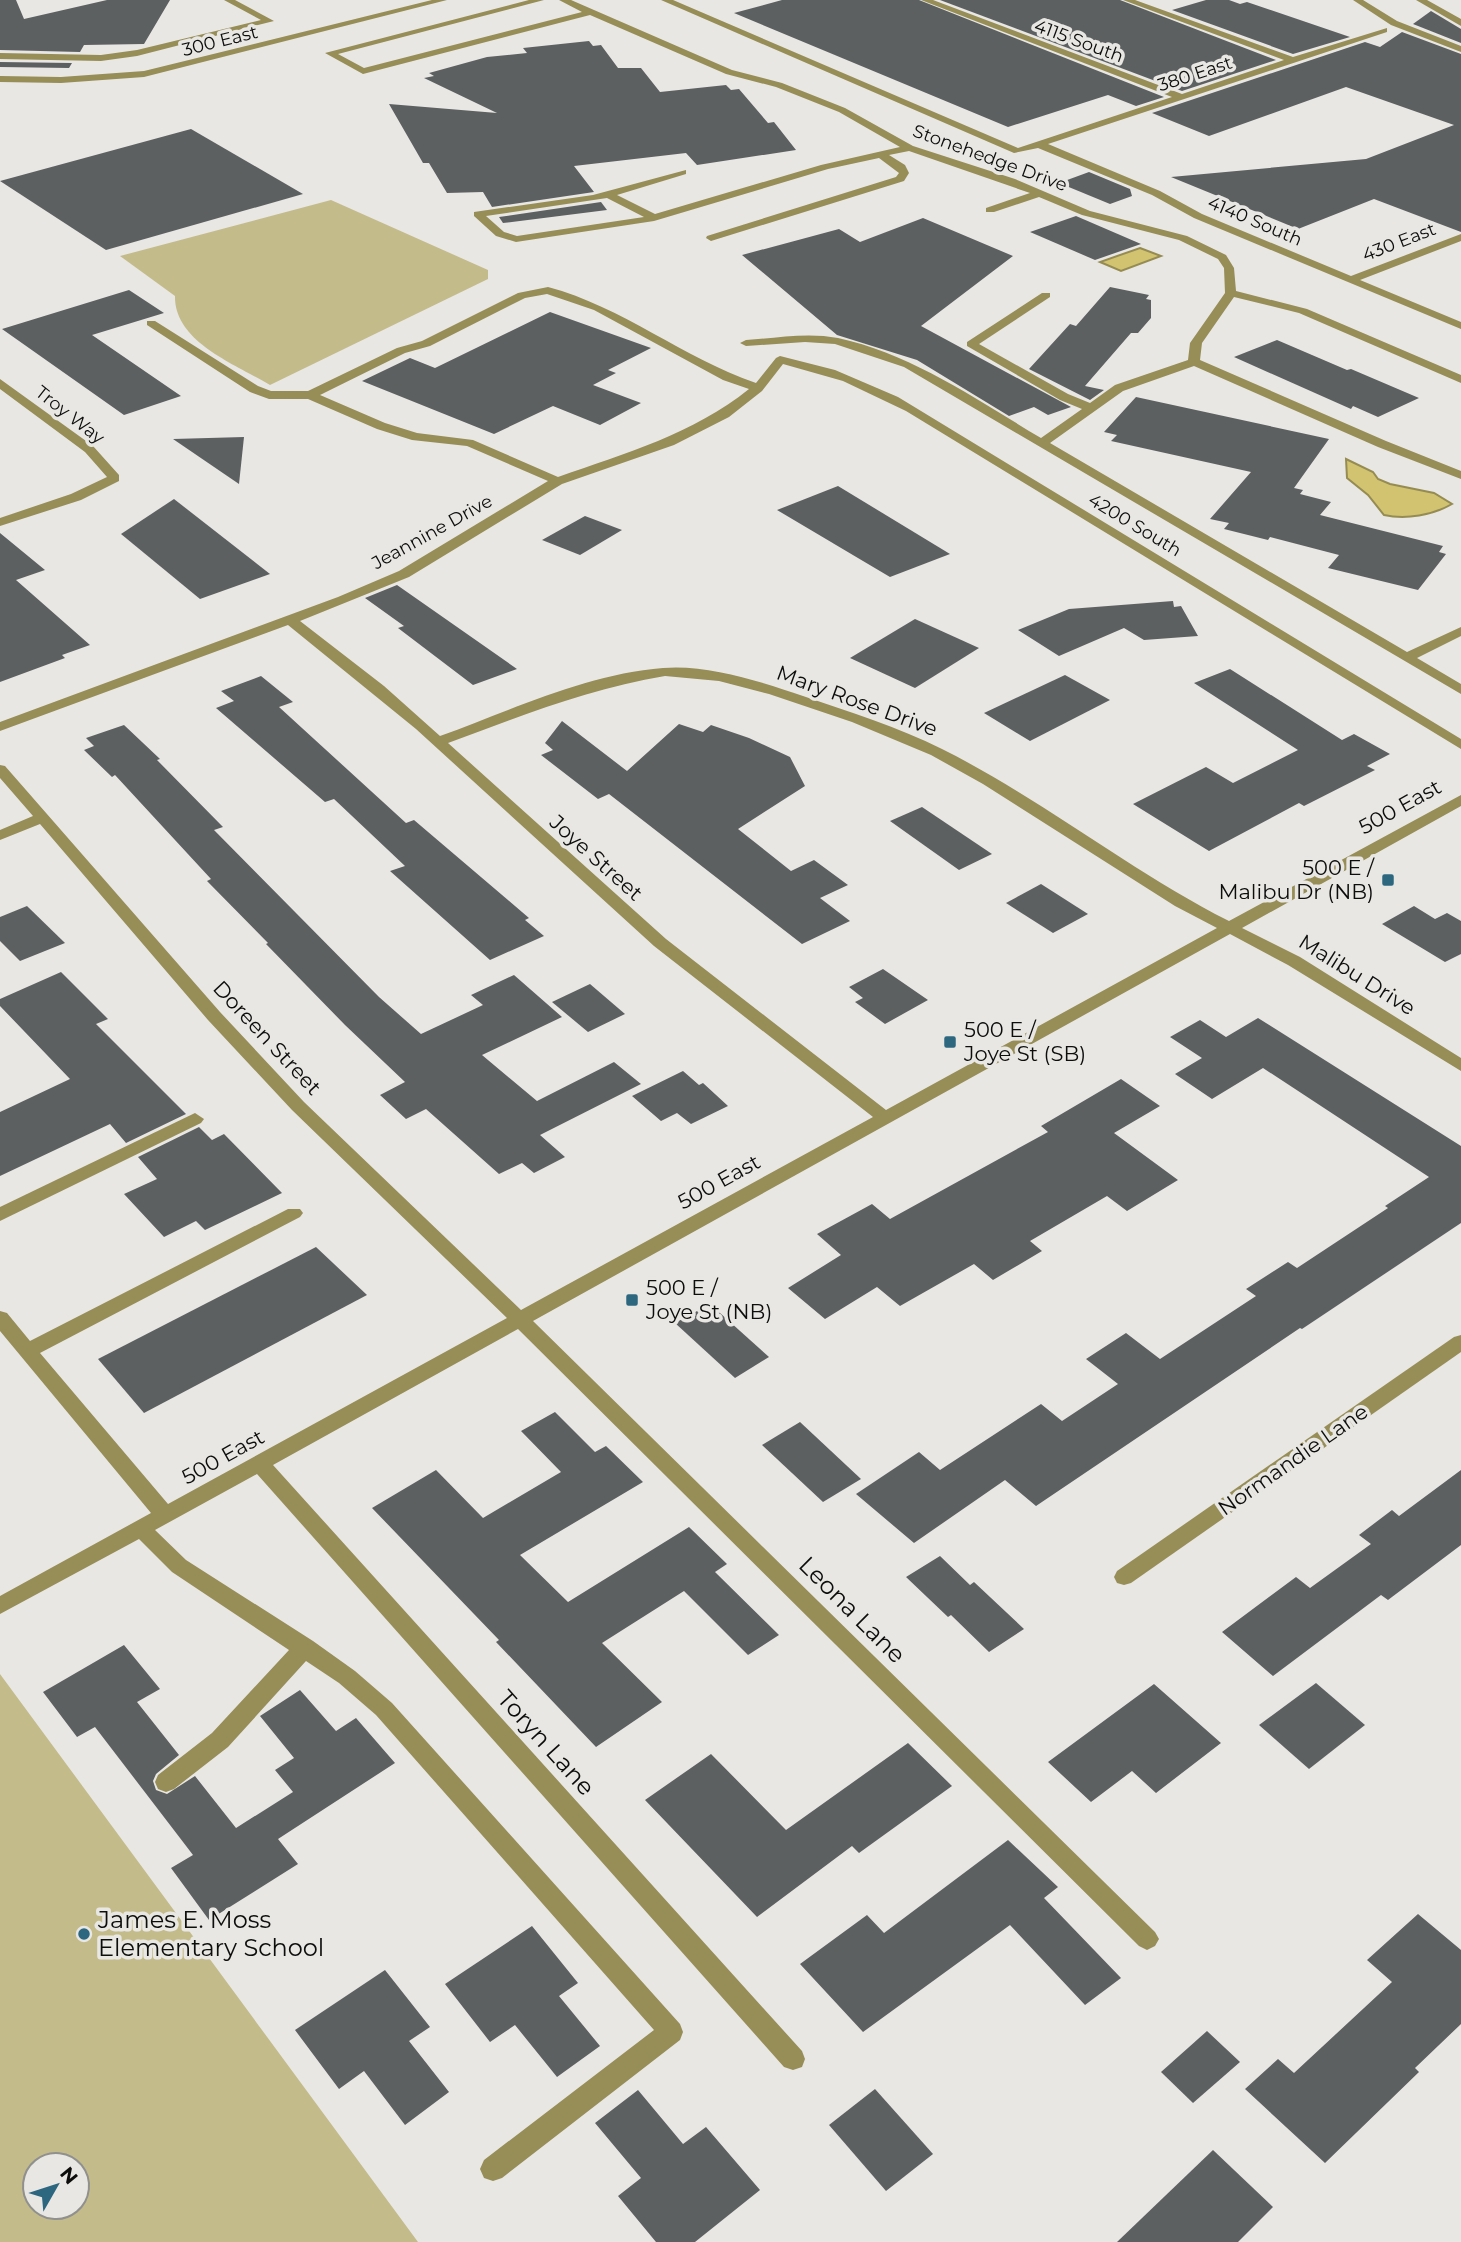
<svg xmlns="http://www.w3.org/2000/svg" width="1461" height="2242" font-family="Montserrat,sans-serif">
<style>
.green{fill:#c4bb8b;fill-rule:evenodd}
.water{fill:#d1c370;stroke:#968c52;stroke-width:2}
.building{fill:#5d6061}
.lines{fill:none;stroke-linecap:round;stroke-linejoin:round}
.minor{fill:#978d57;fill-rule:evenodd}
.poi-dot{fill:#2c677f;stroke:#e8e7e4;stroke-width:2.5}
.labels{text-anchor:middle;stroke-width:7;stroke-linejoin:round;paint-order:stroke}
.far-street-label{font-size:18px;fill:#0d0d0c;stroke:#e8e7e4}
.street-label{font-size:21px;fill:#0d0d0c;stroke:#e8e7e4}
.poi-label{font-size:21px;fill:#0d0d0c;stroke:#e8e7e4;text-anchor:start}
.near-street-label{font-size:24px;fill:#0d0d0c;stroke:#e8e7e4}
.near-poi-label{font-size:24px;fill:#0d0d0c;stroke:#e8e7e4;text-anchor:start}
</style>
<rect width="100%" height="100%" fill="#e8e7e4"/>
<g class="green">
<path d="M331 200 488 270V279L270 385C235 364 174 342 175 296L120 256Z"/>
<path d="M0 1674 418 2242H0ZM35 2165H77V2207H35Z"/>
</g>
<g class="water">
<polygon points="1140,248 1161,256 1121,271 1100,262"/>
<path d="M1346 459 1373 472 1378 479 1390 484 1434 493 1452 504C1433 515 1406 520 1384 515L1368 495 1347 478Z"/>
</g>
<g class="building">
<polygon points="0,0 16,0 24,19 107,0 170,0 144,44 84,45 80,52 0,50"/>
<polygon points="782,0 919,0 1164,97 1136,106 1108,95 1008,127 734,13"/>
<polygon points="940,0 1120,0 1276,60 1182,91"/>
<polygon points="1206,0 1229,0 1240,4 1247,2 1350,37 1293,54 1172,10"/>
<polygon points="1431,11 1461,29 1461,43 1413,24"/>
<polygon points="1402,32 1461,54 1461,232 1374,199 1298,229 1171,177 1366,159 1454,125 1346,87 1209,136 1152,113 1365,42 1380,47"/>
<polygon points="589,41 593,46 601,45 618,68 641,68 660,92 726,85 731,90 739,89 768,123 774,122 796,150 697,165 686,153 574,166 594,192 492,207 483,192 447,193 429,163 423,163 389,104 497,113 424,78 434,76 429,73 487,57 527,53 523,48"/>
<polygon points="0,62 72,63 69,68 0,67"/>
<polygon points="191,129 303,194 106,250 0,181"/>
<polygon points="1089,172 1130,189 1132,196 1110,204 1059,183"/>
<polygon points="601,202 607,210 503,223 499,217"/>
<polygon points="1076,216 1141,244 1095,260 1030,232"/>
<polygon points="923,218 1013,256 921,326 1071,407 1048,415 1034,407 1009,416 917,360 837,335 742,255 839,229 860,242"/>
<polygon points="1110,287 1149,295 1146,299 1151,300 1151,318 1138,333 1131,333 1085,386 1104,390 1090,400 1029,369 1070,324 1076,326"/>
<polygon points="129,290 164,313 92,335 181,396 124,415 2,329"/>
<polygon points="550,312 651,348 608,370 616,373 593,385 641,403 600,425 553,406 494,434 362,381 410,358 435,368"/>
<polygon points="1277,340 1347,370 1351,369 1419,398 1378,417 1353,406 1351,409 1234,357"/>
<polygon points="1136,397 1329,439 1294,488 1303,490 1300,494 1331,502 1320,515 1443,546 1439,552 1446,554 1418,590 1328,568 1339,555 1270,537 1268,540 1224,529 1229,523 1210,519 1251,472 1111,441 1117,435 1104,432"/>
<polygon points="244,437 239,484 173,439"/>
<polygon points="838,486 950,554 890,577 777,510"/>
<polygon points="174,499 270,574 200,599 121,534"/>
<polygon points="585,516 622,530 580,555 542,540"/>
<polygon points="0,533 45,570 16,580 90,645 62,655 65,658 0,682"/>
<polygon points="397,585 517,669 473,685 398,628 404,626 365,598"/>
<polygon points="1173,601 1174,607 1181,606 1198,636 1144,640 1124,628 1059,656 1018,630 1069,609"/>
<polygon points="915,619 979,648 915,688 850,658"/>
<polygon points="1230,669 1342,740 1354,734 1390,754 1367,766 1375,770 1304,806 1299,803 1209,851 1133,804 1206,767 1233,783 1298,750 1194,683"/>
<polygon points="1065,675 1110,700 1030,741 984,713"/>
<polygon points="261,676 293,702 279,707 406,823 414,820 529,918 525,920 544,936 490,960 390,871 405,866 334,799 325,802 216,708 234,701 221,691"/>
<polygon points="562,721 627,771 679,724 703,732 711,725 749,738 790,757 805,786 738,829 791,871 814,860 848,885 820,898 850,921 802,944 609,794 598,799 541,755 553,750 545,743"/>
<polygon points="124,725 160,759 157,760 223,827 214,830 379,997 421,1034 483,1005 471,995 514,975 562,1017 482,1055 537,1101 614,1062 641,1084 540,1135 565,1157 534,1173 522,1163 499,1174 426,1109 406,1119 380,1095 405,1082 345,1025 266,944 268,943 207,881 211,879 115,775 112,777 84,750 94,746 86,738"/>
<polygon points="922,807 992,854 959,870 890,821"/>
<polygon points="1041,884 1088,914 1053,933 1006,903"/>
<polygon points="27,906 65,943 20,961 0,941 0,917"/>
<polygon points="1414,906 1435,919 1447,913 1461,921 1461,954 1445,962 1382,924"/>
<polygon points="883,969 928,1000 885,1024 855,1002 863,998 849,987"/>
<polygon points="61,972 108,1019 96,1024 186,1114 126,1143 110,1124 0,1176 0,1112 70,1079 0,1006 0,999"/>
<polygon points="590,984 625,1014 588,1032 552,1002"/>
<polygon points="1258,1018 1461,1146 1461,1223 1302,1329 1300,1328 1036,1506 1005,1480 914,1543 856,1494 919,1452 940,1470 1041,1404 1062,1421 1118,1384 1086,1359 1126,1333 1160,1359 1256,1296 1246,1289 1288,1262 1297,1268 1388,1208 1385,1206 1429,1177 1263,1068 1212,1099 1175,1074 1202,1058 1170,1037 1200,1020 1226,1037"/>
<polygon points="683,1071 699,1085 703,1083 728,1106 691,1124 677,1113 661,1121 632,1096"/>
<polygon points="1121,1079 1160,1106 1114,1133 1178,1180 1127,1211 1107,1196 1030,1241 1042,1251 993,1280 974,1264 900,1306 877,1287 825,1319 788,1288 841,1255 817,1234 872,1204 890,1219 1048,1132 1041,1126"/>
<polygon points="199,1127 212,1140 224,1134 282,1193 205,1230 196,1221 164,1237 124,1194 157,1179 138,1157"/>
<polygon points="316,1247 367,1295 144,1413 98,1359"/>
<polygon points="710,1304 769,1357 735,1378 675,1323"/>
<polygon points="555,1412 595,1452 606,1446 643,1482 520,1555 568,1602 689,1527 727,1564 715,1572 779,1635 748,1655 684,1591 602,1643 662,1702 596,1747 496,1642 499,1640 372,1508 436,1470 483,1518 561,1472 521,1431"/>
<polygon points="800,1422 861,1479 823,1502 762,1445"/>
<polygon points="1461,1470 1461,1545 1388,1600 1381,1595 1273,1676 1222,1632 1296,1577 1310,1588 1371,1544 1359,1535 1392,1510 1399,1516"/>
<polygon points="940,1556 970,1585 974,1582 1024,1629 989,1652 951,1615 948,1617 906,1577"/>
<polygon points="124,1645 160,1689 137,1702 179,1755 156,1774 153,1781 156,1790 167,1794 195,1776 236,1828 293,1792 275,1770 294,1758 260,1716 300,1690 336,1731 356,1718 395,1763 278,1839 298,1864 209,1920 171,1868 193,1855 95,1727 77,1737 43,1692"/>
<polygon points="1316,1683 1365,1725 1309,1769 1259,1725"/>
<polygon points="1154,1684 1221,1743 1156,1793 1132,1771 1091,1802 1048,1762"/>
<polygon points="908,1743 952,1786 859,1853 852,1846 757,1917 645,1800 711,1754 786,1830"/>
<polygon points="1008,1840 1058,1887 1044,1898 1121,1978 1085,2005 1010,1925 863,2032 800,1964 867,1915 884,1933"/>
<polygon points="1418,1914 1461,1950 1461,2024 1415,2068 1419,2072 1325,2163 1245,2089 1278,2059 1294,2073 1392,1982 1367,1960"/>
<polygon points="532,1926 578,1983 559,1996 600,2046 557,2077 515,2025 490,2042 445,1984"/>
<polygon points="385,1970 430,2027 409,2041 449,2092 405,2125 364,2071 339,2089 295,2030"/>
<polygon points="1207,2031 1240,2062 1193,2103 1161,2072"/>
<polygon points="875,2089 933,2154 886,2191 829,2125"/>
<polygon points="638,2090 683,2144 706,2127 760,2190 695,2242 656,2242 618,2196 641,2178 595,2123"/>
<polygon points="1213,2150 1273,2207 1238,2242 1117,2242"/>
</g>
<g class="lines">
<g class="minor">
<polygon points="224,0 235,0 274,21 137,56 101,61 0,59 0,53 101,55 137,50 261,20"/>
<polygon points="432,0 447,0 144,77 61,83 0,82 0,76 61,77 144,71"/>
<path d="M529 0H544L338 54 364 68 582 12 559 0H571L732 70 782 83 845 108 913 146 1015 179 1090 211 1187 236 1226 255 1234 268 1236 291 1307 309 1461 375V383L1299 313 1234 297 1202 343 1200 360 1386 441 1461 471V479L1378 447 1194 366 1123 391 1050 443 1407 652 1461 627V636L1417 658 1461 684V694L904 367 835 344 805 342 746 346 740 343 746 340C776 338 808 332 838 338 912 354 977 400 1041 438L1082 409 1060 400 967 346V342L1042 293H1050V297L979 344 1068 394 1090 403 1115 385 1188 360 1190 343 1225 293 1224 268 1218 259 1179 240 1082 215 1039 197 994 212H986V208L1030 193 909 151 889 155 905 165 909 173 904 181 711 241 706 238 707 236 896 177 899 173 879 158 828 169 654 221 516 242 496 236 474 216V212L593 195 686 170V174L617 195 655 214 821 165 900 147 839 112 776 87 726 74 590 15 363 74 325 53ZM607 198 644 217 517 236 504 232 486 216Z"/>
<polygon points="661,0 673,0 1018,148 1172,97 921,0 933,0 1182,94 1284,60 1123,0 1135,0 1293,57 1387,28 1387,32 1048,144 1160,191 1202,214 1351,276 1461,234 1461,241 1360,280 1461,322 1461,329 1194,218 1152,195 1038,148 1014,153"/>
<polygon points="1353,0 1363,0 1397,21 1461,46 1461,52 1391,25"/>
<polygon points="1416,0 1427,0 1461,19 1461,26"/>
<path d="M548 287C623 307 683 358 756 383L776 358 780 356 835 370 898 397 1461 739V749L906 411 843 381 783 364 762 391 729 417 674 445 562 484 409 577 300 621 384 686 440 736C512 710 586 674 663 668 707 664 762 682 803 696 850 712 898 727 942 749 1042 799 1130 871 1229 921L1461 795V806L1242 928 1300 957 1461 1058V1071L1288 965 1230 934 533 1321 1155 1932 1159 1939 1155 1946 1147 1950 1139 1946 518 1329 273 1465 802 2051 805 2059 802 2067 793 2070 784 2067 257 1474 155 1530 186 1560 313 1641 355 1671 392 1703 680 2024 683 2032 680 2040 502 2178 493 2181 484 2178 480 2169 484 2160 654 2030 376 1715 339 1683 306 1661 228 1747 174 1789 166 1792 158 1789 155 1782 158 1775 212 1733 289 1650 172 1572 139 1539 0 1614V1596L151 1513 0 1331V1311L7 1313 30 1341 288 1209H300L303 1213 300 1217 40 1353 168 1504 507 1318 292 1110 208 1020 40 824 0 840V830L33 816 0 778V765L5 766 220 1012 304 1102 521 1310 873 1117 654 946 416 729 288 625 0 731V722L338 597 399 571 548 481 467 446 412 440 377 429 308 399H269L250 392 147 325V321H155L258 386 271 391H308L397 348 422 341 518 293ZM547 294 594 310 723 380 749 389C693 434 626 453 558 477L473 440 417 433 385 423 320 395 405 353 430 346 525 298ZM665 676 719 681 769 694 852 722 931 755 983 784 1175 906 1217 928 886 1110 666 939 448 743C520 716 589 689 665 676Z"/>
<polygon points="0,379 93,446 119,475 119,481 81,500 0,526 0,518 71,494 107,477 85,452 0,389"/>
<polygon points="195,1113 204,1119 201,1123 0,1221 0,1207"/>
<polygon points="1461,1335 1461,1352 1131,1583 1124,1585 1117,1583 1114,1577 1117,1571 1454,1337"/>
</g>
</g>
<g class="poi-dot">
<rect x="1381" y="873" width="14" height="14" rx="3.5"/>
<rect x="943" y="1035" width="14" height="14" rx="3.5"/>
<rect x="625" y="1293" width="14" height="14" rx="3.5"/>
<circle cx="84" cy="1934" r="7"/>
</g>
<g class="labels">
<g class="far-street-label">
<text transform="translate(220 41) rotate(-14)" y="6">300 East</text>
<text transform="translate(1079 41) rotate(20)" y="6">4115 South</text>
<text transform="translate(1195 74) rotate(-18)" y="6">380 East</text>
<text transform="translate(990 158) rotate(20)" y="6">Stonehedge Drive</text>
<text transform="translate(1255 221) rotate(23)" y="6">4140 South</text>
<text transform="translate(1399 242) rotate(-21)" y="6">430 East</text>
<text transform="translate(70 415) rotate(38)" y="6">Troy Way</text>
<text transform="translate(1135 525) rotate(31)" y="6">4200 South</text>
<text transform="translate(432 532) rotate(-29)" y="6">Jeannine Drive</text>
</g>
<g class="street-label">
<text transform="translate(857 701) rotate(20)" y="7">Mary Rose Drive</text>
<text transform="translate(1400 807) rotate(-29)" y="7">500 East</text>
<text transform="translate(596 858) rotate(42)" y="7">Joye Street</text>
<text transform="translate(1357 975) rotate(32)" y="7">Malibu Drive</text>
<text transform="translate(267 1038) rotate(47)" y="7">Doreen Street</text>
<text transform="translate(719 1182) rotate(-29)" y="7">500 East</text>
<text transform="translate(223 1457) rotate(-29)" y="7">500 East</text>
<text transform="translate(1293 1460) rotate(-35)" y="7">Normandie Lane</text>
</g>
<g class="poi-label">
<text x="1374" y="875" text-anchor="end">500 E /<tspan x="1374" dy="24">Malibu Dr (NB)</tspan></text>
<text x="964" y="1037">500 E /<tspan x="964" dy="24">Joye St (SB)</tspan></text>
<text x="646" y="1295">500 E /<tspan x="646" dy="24">Joye St (NB)</tspan></text>
</g>
<g class="near-street-label">
<text transform="translate(852 1610) rotate(45)" y="8">Leona Lane</text>
<text transform="translate(546 1743) rotate(48)" y="8">Toryn Lane</text>
</g>
<g class="near-poi-label">
<text x="98" y="1928">James E. Moss<tspan x="98" dy="28">Elementary School</tspan></text>
</g>
</g>
<g transform="translate(56 2186) rotate(51)"><circle r="33" fill="#e8e7e4" stroke="#90908e" stroke-width="2"/>
<path d="M0-5L12 26L0 18L-12 26Z" fill="#2c677f"/>
<text y="-10" font-size="19" font-weight="bold" text-anchor="middle" fill="#0d0d0c">N</text>
</g>
</svg>
